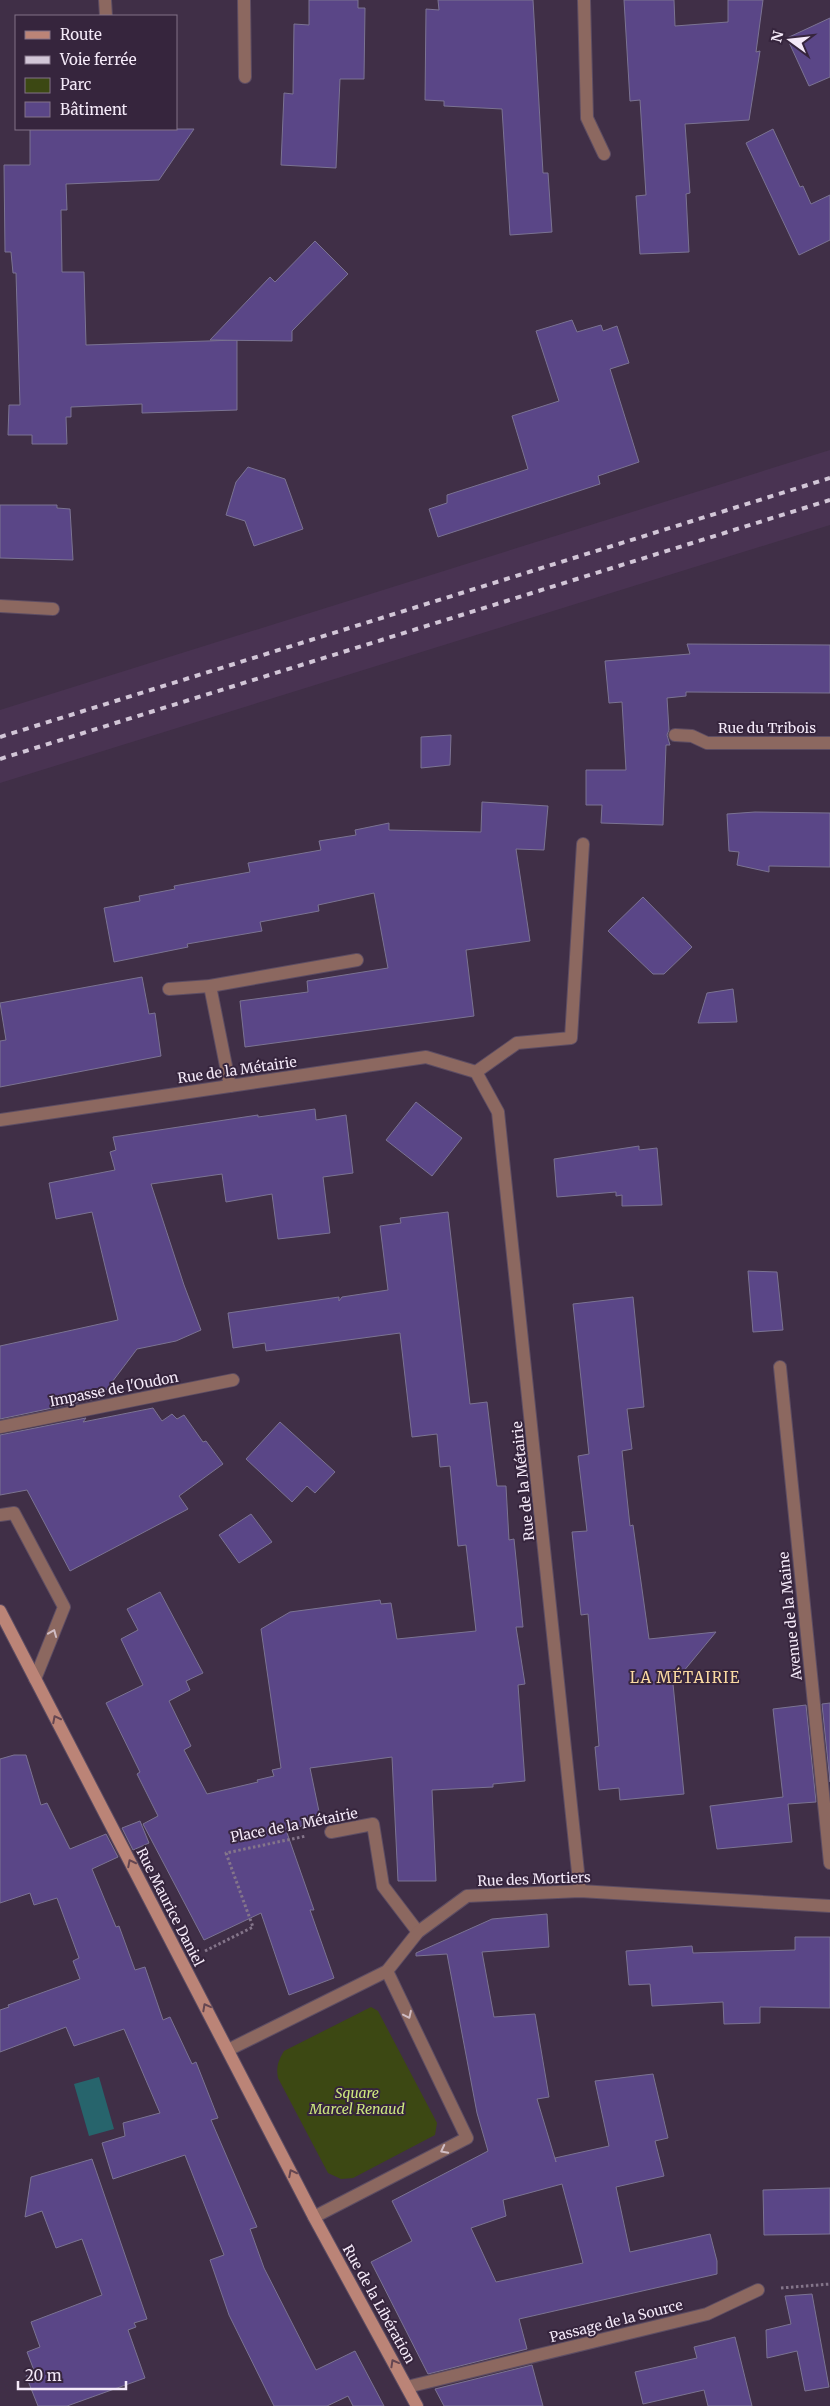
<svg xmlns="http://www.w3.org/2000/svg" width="830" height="2406" font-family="Merriweather,serif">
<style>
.built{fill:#493352}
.green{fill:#3c4813}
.water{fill:#27646c}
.building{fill:#5a4687;stroke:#7b7392;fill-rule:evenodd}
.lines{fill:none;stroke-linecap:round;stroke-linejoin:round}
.lane-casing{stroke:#5d4d63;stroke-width:14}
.street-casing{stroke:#5d4d63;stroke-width:14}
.secondary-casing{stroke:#5d4d63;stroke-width:14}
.path{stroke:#84758a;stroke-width:3;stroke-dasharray:2.5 2.5;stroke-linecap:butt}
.lane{stroke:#8c6860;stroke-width:12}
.street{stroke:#8c6860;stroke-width:12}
.secondary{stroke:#bb8477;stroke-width:12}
.rail{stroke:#d2c6d7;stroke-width:4;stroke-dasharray:6 6;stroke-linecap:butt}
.oneway{stroke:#d0bcc3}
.oneway2{stroke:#654651}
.labels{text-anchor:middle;stroke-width:4;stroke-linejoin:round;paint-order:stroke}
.street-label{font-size:14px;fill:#f4e9f8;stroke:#36253d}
.park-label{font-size:14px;font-style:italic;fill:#cee97f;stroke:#36253d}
.neighbourhood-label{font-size:15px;letter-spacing:1px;fill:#fad9a2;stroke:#36253d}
</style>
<rect width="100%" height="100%" fill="#402f47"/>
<polygon class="built" points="830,450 830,525 0,783 0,710"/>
<path class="green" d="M371 2007 378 2011 437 2123 435 2135 353 2178 341 2179 328 2173 278 2078C276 2067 278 2061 284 2051Z"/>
<polygon class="water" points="99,2077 114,2129 89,2136 74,2084"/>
<g class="building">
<polygon points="309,0 358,0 358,8 365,8 364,79 340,79 336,168 281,165 284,93 293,94 294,24 309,25"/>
<polygon points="438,0 533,0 543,173 548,173 552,232 510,235 502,109 444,106 444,101 425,100 426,9 439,10"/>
<polygon points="624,0 674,0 675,26 728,22 728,0 763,0 756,52 760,51 749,120 685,124 690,193 686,194 689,252 640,254 636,196 646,195 640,100 630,101"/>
<polygon points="830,18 830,77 809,86 787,38"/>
<polygon points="30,129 194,129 159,180 66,184 67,210 61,210 62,272 84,272 86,345 237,340 237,410 142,413 142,404 71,407 71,417 66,417 67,444 32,444 32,435 8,435 9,405 20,405 16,273 13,273 11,252 5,252 4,165 30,165"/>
<polygon points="773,129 800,187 803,186 811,204 830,195 830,240 799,255 746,143"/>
<polygon points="315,241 348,274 292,331 292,341 210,340 270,277 275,282"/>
<polygon points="572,320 577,332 601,325 603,331 617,326 629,363 610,369 639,462 598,476 600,484 438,537 429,509 447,503 447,495 528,469 512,416 559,401 536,331"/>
<polygon points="248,467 285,479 303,529 254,546 245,521 226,515 236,482"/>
<polygon points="0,505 57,505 57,508 70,509 73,560 0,558"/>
<polygon points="687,644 830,645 830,693 686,692 686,696 667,698 669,730 667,735 670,745 666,745 663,825 601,823 602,805 586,805 586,770 626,770 622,702 609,703 605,661 690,654"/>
<polygon points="451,735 450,765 421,768 421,737"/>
<polygon points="482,802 548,806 544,850 516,849 530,941 466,950 474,1016 245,1047 240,1001 308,992 307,981 388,968 374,893 318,905 319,911 260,922 262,931 187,944 188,947 114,962 104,908 140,901 139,896 175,889 174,886 250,872 248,863 321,850 319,841 356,835 355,830 389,823 389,830 481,832"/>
<polygon points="755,812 830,813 830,867 769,866 769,872 737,865 739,852 729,851 727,814"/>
<polygon points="643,897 692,947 664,974 653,974 608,931"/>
<polygon points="142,977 149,1014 155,1013 161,1056 0,1087 0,1041 6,1040 0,1003"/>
<polygon points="733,989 737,1022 698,1023 707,993"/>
<polygon points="416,1102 462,1138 432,1176 386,1140"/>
<polygon points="315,1109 316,1120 346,1115 353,1173 323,1177 330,1233 278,1239 272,1194 226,1202 222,1174 151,1184 184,1285 201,1330 176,1341 137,1349 100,1398 0,1419 0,1346 118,1320 92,1212 56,1219 49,1183 115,1170 110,1152 116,1150 113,1137 258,1115 258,1117"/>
<polygon points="639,1146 639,1150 657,1148 662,1205 622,1206 622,1195 616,1196 616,1192 557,1197 554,1159"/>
<polygon points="448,1212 470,1404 487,1402 497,1486 506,1486 509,1540 514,1539 523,1627 516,1627 525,1684 518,1685 525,1781 493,1784 493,1787 432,1790 436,1881 398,1881 392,1757 310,1768 321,1821 286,1830 314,1910 310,1910 334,1978 289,1995 261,1913 204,1940 143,1824 158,1816 137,1774 140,1772 106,1703 143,1685 121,1639 138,1630 127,1609 160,1592 203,1673 186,1681 190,1690 169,1701 191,1746 184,1750 207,1794 258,1782 257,1780 274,1776 272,1770 281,1768 261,1629 290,1612 380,1600 381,1604 391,1603 397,1639 476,1631 466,1545 458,1546 450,1466 440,1467 437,1434 412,1437 400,1333 266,1351 265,1343 233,1348 228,1313 339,1297 339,1301 342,1297 388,1290 380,1226 401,1223 400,1218"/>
<polygon points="748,1271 777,1272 783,1330 753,1332"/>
<polygon points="633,1297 644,1407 627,1409 632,1449 622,1451 630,1526 633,1525 649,1639 716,1632 673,1684 684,1794 620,1800 619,1788 599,1790 595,1747 599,1746 588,1614 581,1615 572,1532 587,1531 578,1456 589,1454 573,1304"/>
<polygon points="153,1408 162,1421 172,1414 177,1419 184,1415 203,1442 206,1441 223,1464 179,1496 188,1509 70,1571 27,1490 0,1495 0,1435 86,1418 83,1422"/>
<polygon points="280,1422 335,1472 315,1493 307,1486 292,1502 246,1459"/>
<polygon points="251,1514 272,1542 239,1563 219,1535"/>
<polygon points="830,1703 830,1782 822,1704"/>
<polygon points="806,1705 816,1802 788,1804 792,1842 717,1849 710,1806 783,1797 773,1709"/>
<polygon points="14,1755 26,1755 41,1805 47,1803 70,1849 106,1834 118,1857 92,1869 116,1927 119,1926 135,1970 145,1967 163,2020 170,2017 192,2064 196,2062 218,2118 211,2120 257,2227 250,2229 264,2268 316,2370 355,2351 384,2406 353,2406 348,2396 327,2406 274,2406 229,2315 210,2260 224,2255 185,2155 113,2179 102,2143 125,2136 123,2123 160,2113 124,2029 74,2046 66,2027 0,2052 0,2010 9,2007 8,2005 80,1979 73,1961 79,1958 57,1898 34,1905 30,1893 0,1903 0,1759"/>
<polygon points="140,1821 149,1843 133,1850 122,1828"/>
<path d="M547 1914 549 1947 482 1952 494 2017 535 2014 549 2097 537 2099 556 2162 555 2158 609 2146 595 2081 653 2074 668 2138 655 2141 664 2176 616 2187 630 2252 710 2234 717 2261V2274L519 2319 527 2349 428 2374 371 2262 412 2241 392 2201 488 2151 477 2113 447 1954 416 1956V1953L492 1919ZM562 2184 583 2263 496 2282 471 2228 506 2216 503 2200Z"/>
<polygon points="795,1937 830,1937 830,2008 760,2007 760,2023 724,2024 723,2002 652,2006 650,1984 629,1985 626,1951 692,1946 693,1953 795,1950"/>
<polygon points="92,2159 147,2319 134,2323 136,2327 128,2330 145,2378 67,2406 38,2406 26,2376 35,2373 27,2352 40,2347 31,2322 102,2295 82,2239 56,2248 42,2211 25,2217 31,2177"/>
<polygon points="830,2188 830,2234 764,2235 763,2190"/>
<polygon points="812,2294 829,2387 805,2391 797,2351 767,2358 766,2330 791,2324 785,2296"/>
<polygon points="735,2337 752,2406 708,2406 704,2390 643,2404 635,2372 697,2358 694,2347"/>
<polygon points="532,2365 543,2406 444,2406 435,2389"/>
</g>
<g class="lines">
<g class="lane-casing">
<g id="lane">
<polyline points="210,986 230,1086"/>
<polyline points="169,989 210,986 357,960"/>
<polyline points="476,1072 517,1043 571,1038 583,844"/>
<polyline points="0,1427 233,1380"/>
<polyline points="0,1515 14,1513 64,1607 35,1679"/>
<polyline points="331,1832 373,1824 383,1886 418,1932"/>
</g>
</g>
<g class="street-casing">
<g id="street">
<polyline points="105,0 106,16"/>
<polyline points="244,0 245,77"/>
<polyline points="584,0 587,118 604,154"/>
<polyline points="0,606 53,609"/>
<polyline points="675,735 692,736 707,743 830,743"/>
<polyline points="0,1120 426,1057 476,1072 498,1112 580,1891"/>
<polyline points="780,1367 830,1863"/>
<polyline points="228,2050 387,1971 418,1932 467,1896 580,1891 830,1906"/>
<polyline points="314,2217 467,2138 387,1971"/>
<polyline points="407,2387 707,2314 758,2290"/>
</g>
</g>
<g class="secondary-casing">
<polyline id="secondary" points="0,1611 314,2217 417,2406"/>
</g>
<g class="path">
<polyline points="205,1951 253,1927 226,1853 306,1836"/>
<polyline points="781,2288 830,2284"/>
</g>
<use href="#lane" class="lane"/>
<use href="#street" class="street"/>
<use href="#secondary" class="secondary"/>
<g class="rail">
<polyline points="0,737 830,478"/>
<polyline points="0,759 830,500"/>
</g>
</g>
<defs><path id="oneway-chevron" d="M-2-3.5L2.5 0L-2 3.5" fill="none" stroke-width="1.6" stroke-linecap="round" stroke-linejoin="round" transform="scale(1.25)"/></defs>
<g class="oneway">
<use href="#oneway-chevron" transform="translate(53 1633) rotate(-68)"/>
<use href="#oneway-chevron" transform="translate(408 2015) rotate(65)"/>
<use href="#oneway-chevron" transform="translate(444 2150) rotate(153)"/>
</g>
<g class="oneway2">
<use href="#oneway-chevron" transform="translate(56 1719) rotate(-117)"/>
<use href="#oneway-chevron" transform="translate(131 1863) rotate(-117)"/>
<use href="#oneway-chevron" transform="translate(206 2007) rotate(-118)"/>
<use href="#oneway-chevron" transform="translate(292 2173) rotate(-117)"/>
<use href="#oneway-chevron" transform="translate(394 2363) rotate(-119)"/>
</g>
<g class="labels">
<g class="street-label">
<text x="767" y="733">Rue du Tribois</text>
<text transform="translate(237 1070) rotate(-8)" y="5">Rue de la Métairie</text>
<text transform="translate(114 1389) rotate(-11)" y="5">Impasse de l'Oudon</text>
<text transform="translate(523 1481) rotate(-96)" y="5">Rue de la Métairie</text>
<text transform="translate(790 1616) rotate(-96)" y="5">Avenue de la Maine</text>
<text transform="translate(294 1825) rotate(-11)" y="5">Place de la Métairie</text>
<text transform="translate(534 1879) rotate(-2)" y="5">Rue des Mortiers</text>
<text transform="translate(170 1907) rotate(63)" y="5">Rue Maurice Daniel</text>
<text transform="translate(379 2304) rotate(61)" y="5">Rue de la Libération</text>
<text transform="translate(616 2321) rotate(-14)" y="5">Passage de la Source</text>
</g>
<g class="park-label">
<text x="357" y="2098">Square<tspan x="357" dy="16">Marcel Renaud</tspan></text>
</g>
<g class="neighbourhood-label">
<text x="685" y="1683">LA MÉTAIRIE</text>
</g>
</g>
<rect x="15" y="15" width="162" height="115" fill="#36253d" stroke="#827388"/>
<rect x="25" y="31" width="25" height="8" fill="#bb8477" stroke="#827388"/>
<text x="60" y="40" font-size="15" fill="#f4e9f8">Route</text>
<rect x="25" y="56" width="25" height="8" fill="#d2c6d7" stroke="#827388"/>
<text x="60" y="65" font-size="15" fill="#f4e9f8">Voie ferrée</text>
<rect x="25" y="78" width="25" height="15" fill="#3c4813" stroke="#827388"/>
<text x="60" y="90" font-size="15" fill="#f4e9f8">Parc</text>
<rect x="25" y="102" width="25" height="15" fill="#5a4687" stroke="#827388"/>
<text x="60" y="115" font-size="15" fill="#f4e9f8">Bâtiment</text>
<g transform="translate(790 40) rotate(285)" stroke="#36253d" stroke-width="4" paint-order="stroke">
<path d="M0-4L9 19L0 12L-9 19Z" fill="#f4e9f8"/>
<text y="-8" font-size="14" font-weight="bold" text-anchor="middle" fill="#f4e9f8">N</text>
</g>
<path d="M18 2381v8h108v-8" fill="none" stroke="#f4e9f8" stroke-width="2.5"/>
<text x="25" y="2381" font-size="15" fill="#f4e9f8" stroke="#36253d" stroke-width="4" paint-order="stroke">20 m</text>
</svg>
